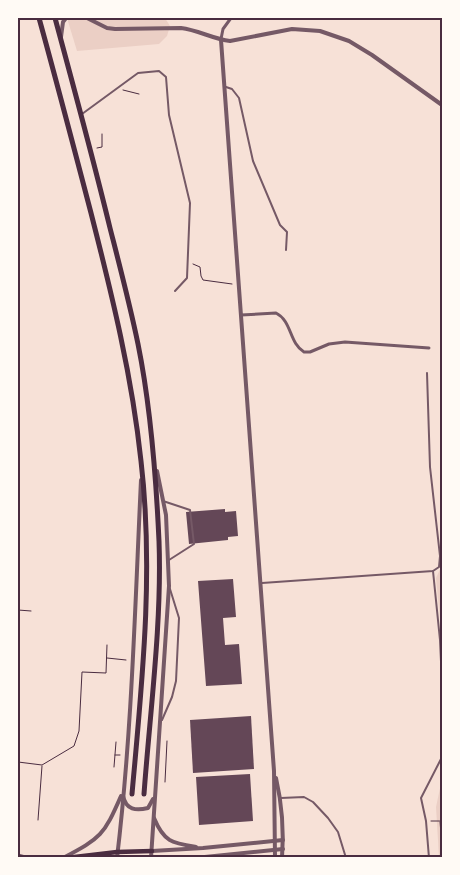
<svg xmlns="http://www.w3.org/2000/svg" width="460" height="875" font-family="Manrope,sans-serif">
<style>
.green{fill:#ebcfc5}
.building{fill:#644757}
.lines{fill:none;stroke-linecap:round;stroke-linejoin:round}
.path{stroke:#4a2c40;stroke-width:1}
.service{stroke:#755966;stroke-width:2}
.minor{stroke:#755966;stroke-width:3}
.tertiary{stroke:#755966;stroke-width:4}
.secondary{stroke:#4a2c40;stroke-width:4.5}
.primary{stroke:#4a2c40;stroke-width:5}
.neatline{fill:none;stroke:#4a2c40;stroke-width:2}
</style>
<rect width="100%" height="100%" fill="#f7e1d7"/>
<g class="green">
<polygon points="67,18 165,18 170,26 167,36 159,44 77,51"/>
<polygon points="442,565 442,638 436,578"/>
<polygon points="442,779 442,857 439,857 436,807"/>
</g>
<g class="building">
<polygon points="225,509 225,512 236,511 238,536 228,537 228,540 189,544 186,512"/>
<polygon points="233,579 236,617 223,618 225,645 239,644 242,684 206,686 198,581"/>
<polygon points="251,716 254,769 193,773 190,720"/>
<polygon points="250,774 253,821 199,825 196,777"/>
</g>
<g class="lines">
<g class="path">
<polyline points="123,90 139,94"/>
<polyline points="97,148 102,147 102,134"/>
<polyline points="193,264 200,267 201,276 203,280 232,284"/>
<polyline points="18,610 31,611"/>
<polyline points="107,658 126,660"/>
<polyline points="115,755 120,755"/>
<polyline points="18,762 42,765 74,746 79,731 82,672 106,673 107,645"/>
<polyline points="114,767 116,742"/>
<polyline points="165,782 167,741"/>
<polyline points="442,816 440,821 442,848"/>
<polyline points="38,820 42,766"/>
<polyline points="431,821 439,821"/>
</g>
<g class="service">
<polyline points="226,87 232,89 239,98 253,161 280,225 287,232 286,250"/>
<polyline points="82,114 138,73 159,71 166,77 169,115 190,203 187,278 175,291"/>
<polyline points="163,501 190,510 194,544 169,560"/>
<polyline points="433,571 440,640 442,683"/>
<polyline points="262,583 433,571 439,567 440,556 430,467 427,373"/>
<polyline points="162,720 172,697 176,681 179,618 170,589"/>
<polyline points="281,798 304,797 313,802 328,818 338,832 346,858"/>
<polyline points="429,858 426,821 421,798 442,757"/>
</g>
<g class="minor">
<polyline points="221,39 223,29 231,18"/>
<path d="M241 315 276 313C292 321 289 343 304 352H310L329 344 345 342 429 348"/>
<polyline points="18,855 29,858"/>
</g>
<g class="tertiary">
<path d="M87 18 107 28 115 29 181 28C198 30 213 39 230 41L292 29 320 31 349 41 372 55 442 105"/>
<polyline points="61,37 63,22 66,18"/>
<polyline points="221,40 274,771 275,858"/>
<path d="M276 778C282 804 284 831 282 858"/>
<path d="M123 796C126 810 136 811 148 808L153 799"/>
<path d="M154 818C164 842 172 843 196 847"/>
<polyline points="152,851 203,848 283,840"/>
<path d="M63 858C101 838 104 835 121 796"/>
<path d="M117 858C132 732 135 606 141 480"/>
<polyline points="151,858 169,586 166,515 157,471"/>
<polyline points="195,858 283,849"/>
</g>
<polyline class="secondary" points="66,858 117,852 152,851"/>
<g class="primary">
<path d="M39 18C57 83 74 148 91 213 112 295 132 376 141 461 154 572 142 683 132 794"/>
<path d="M55 18C74 88 93 158 110 228 120 267 130 305 138 344 151 408 156 475 159 541 162 623 150 712 144 794"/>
</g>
</g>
<rect width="460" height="875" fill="none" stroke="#fffaf5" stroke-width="38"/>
<rect x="19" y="19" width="422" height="837" class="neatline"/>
</svg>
